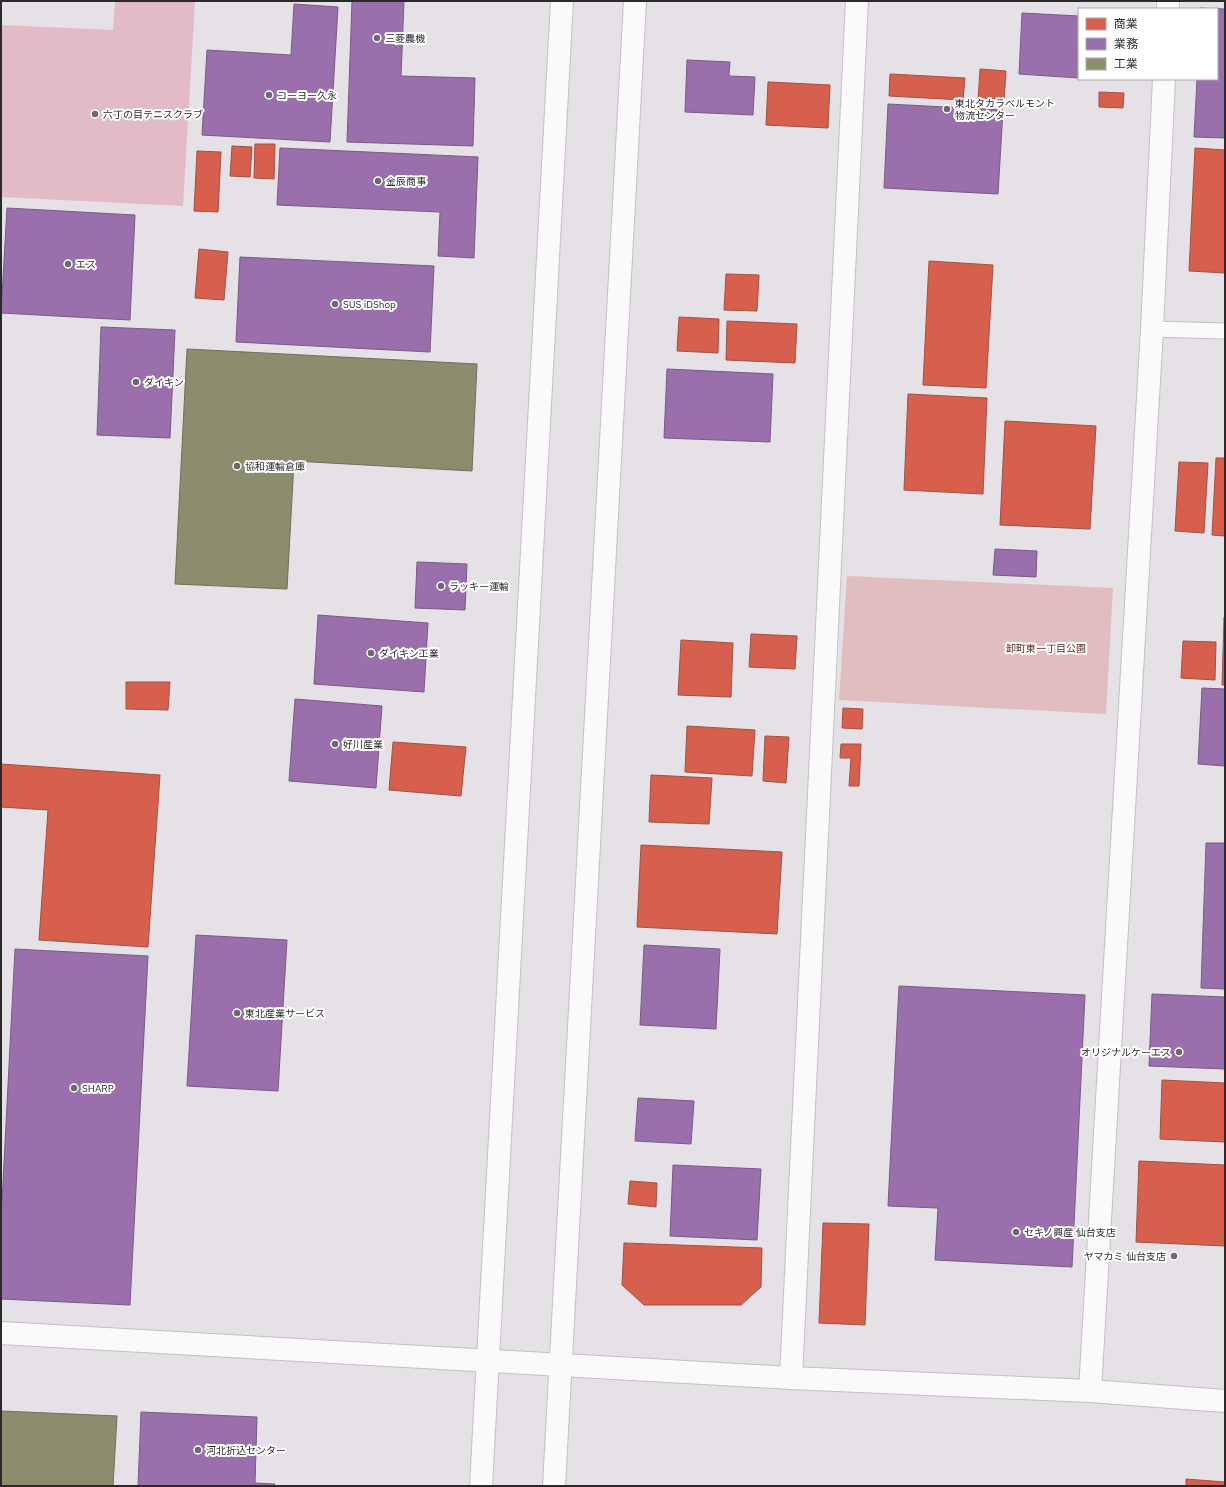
<svg xmlns="http://www.w3.org/2000/svg" width="1226" height="1487" font-family="'IBM Plex Sans','Noto Sans JP',sans-serif">
<style>
.green{fill:#e0bdbf}
.pitch{fill:#e3bbc6}
.shops{fill:#d6604d;stroke:#a25042}
.offices{fill:#9970ab;stroke:#785b84}
.industry{fill:#8c8c6e;stroke:#6f6f5a}
.lines{fill:none;stroke-linecap:round;stroke-linejoin:round}
.lane-casing{stroke:#c1c1c2;stroke-width:17}
.street-casing{stroke:#c1c1c2;stroke-width:24}
.secondary-casing{stroke:#c1c1c2;stroke-width:24}
.lane{stroke:#fbfafb;stroke-width:15}
.street{stroke:#fbfafb;stroke-width:22}
.secondary{stroke:#fbfafb;stroke-width:22}
.poi-dot{fill:#6c6a6c;stroke:#fff;stroke-width:1.5}
.labels{text-anchor:middle;stroke-width:4;stroke-linejoin:round;paint-order:stroke}
.poi-label{font-size:10px;fill:#2a2a2a;stroke:#fff;text-anchor:start}
.park-label{font-size:10px;fill:#5f2a22;stroke:#fff}
</style>
<rect width="100%" height="100%" fill="#e6e0e7"/>
<polygon class="green" points="847,576 1113,588 1106,714 839,700"/>
<polygon class="pitch" points="115,1 195,1 183,206 1,197 1,25 113,30"/>
<g class="shops">
<polygon points="980,69 1006,71 1004,102 978,101"/>
<polygon points="890,74 965,78 963,100 889,96"/>
<polygon points="768,82 830,85 828,128 766,125"/>
<polygon points="1099,92 1124,93 1123,108 1099,107"/>
<polygon points="255,144 275,144 274,179 254,178"/>
<polygon points="232,146 252,147 250,177 230,176"/>
<polygon points="1195,148 1225,150 1225,273 1189,271"/>
<polygon points="197,151 221,152 218,212 194,211"/>
<polygon points="199,249 228,252 224,300 195,298"/>
<polygon points="929,261 993,265 986,388 923,385"/>
<polygon points="726,274 759,275 757,311 724,310"/>
<polygon points="679,317 719,319 718,353 677,351"/>
<polygon points="727,321 797,324 795,363 726,360"/>
<polygon points="908,394 987,398 983,494 904,490"/>
<polygon points="1005,421 1096,426 1090,529 1000,525"/>
<polygon points="1216,458 1225,458 1225,536 1212,535"/>
<polygon points="1179,462 1208,463 1204,533 1175,531"/>
<polygon points="1224,617 1225,617 1225,685 1222,685"/>
<polygon points="751,634 797,636 795,669 749,667"/>
<polygon points="681,640 733,643 731,697 678,695"/>
<polygon points="1183,641 1216,642 1215,680 1181,678"/>
<polygon points="126,682 170,682 168,710 126,709"/>
<polygon points="843,708 863,709 862,729 842,728"/>
<polygon points="687,726 755,730 752,776 685,772"/>
<polygon points="765,736 789,737 786,783 763,781"/>
<polygon points="393,742 466,747 461,796 389,790"/>
<polygon points="841,744 861,744 859,786 849,786 851,758 840,758"/>
<polygon points="1,764 160,775 148,947 39,940 48,810 1,807"/>
<polygon points="651,775 712,778 709,824 649,822"/>
<polygon points="641,845 782,852 777,934 637,927"/>
<polygon points="1162,1080 1225,1083 1225,1142 1160,1139"/>
<polygon points="1139,1161 1225,1165 1225,1246 1136,1242"/>
<polygon points="630,1181 657,1183 656,1207 628,1204"/>
<polygon points="823,1223 869,1224 865,1325 819,1323"/>
<polygon points="624,1243 762,1248 761,1287 741,1305 644,1305 622,1285"/>
<polygon points="1186,1479 1225,1482 1225,1486 1186,1486"/>
</g>
<g class="offices">
<polygon points="352,1 404,1 401,76 475,78 473,146 347,142"/>
<polygon points="294,4 338,7 330,142 202,135 207,50 291,55"/>
<polygon points="1200,8 1225,9 1225,138 1194,137 1197,79 1217,79 1217,9 1200,9"/>
<polygon points="1022,13 1079,16 1079,78 1019,74"/>
<polygon points="687,60 730,62 729,76 755,77 753,115 685,112"/>
<polygon points="888,104 1003,110 998,194 884,188"/>
<polygon points="280,148 478,157 474,258 438,256 440,212 277,205"/>
<polygon points="7,208 135,215 130,320 1,313"/>
<polygon points="240,257 434,266 430,352 236,342"/>
<polygon points="101,327 175,330 170,438 97,435"/>
<polygon points="667,369 773,374 770,442 664,438"/>
<polygon points="995,549 1037,551 1036,577 993,575"/>
<polygon points="417,562 467,564 465,610 415,608"/>
<polygon points="318,615 428,623 424,692 314,684"/>
<polygon points="1202,688 1225,689 1225,766 1198,764"/>
<polygon points="295,699 382,706 376,788 289,781"/>
<polygon points="1206,843 1225,843 1225,989 1201,988"/>
<polygon points="196,935 287,940 278,1091 187,1086"/>
<polygon points="644,945 720,949 716,1029 640,1025"/>
<polygon points="15,949 148,956 130,1305 1,1299 1,1221"/>
<polygon points="899,986 1085,995 1072,1267 935,1260 938,1208 888,1206"/>
<polygon points="1152,994 1225,997 1225,1069 1149,1066"/>
<polygon points="638,1098 694,1101 691,1144 635,1141"/>
<polygon points="673,1165 761,1169 757,1240 670,1236"/>
<polygon points="141,1412 257,1417 255,1483 275,1484 274,1486 138,1486"/>
</g>
<g class="industry">
<polygon points="187,349 477,364 472,471 294,461 287,589 175,584"/>
<polygon points="1,1411 117,1416 113,1486 1,1486"/>
</g>
<g class="lines">
<g class="lane-casing">
<polyline id="lane" points="1152,329 1225,331"/>
</g>
<g class="street-casing">
<g id="street">
<polyline points="1168,9 1168,1"/>
<polyline points="791,1378 857,1"/>
<polyline points="1090,1391 1152,329 1164,79"/>
</g>
</g>
<g class="secondary-casing">
<g id="secondary">
<polyline points="1,1333 791,1378 1090,1391 1225,1401"/>
<polyline points="481,1486 562,1"/>
<polyline points="554,1486 635,1"/>
</g>
</g>
<use href="#lane" class="lane"/>
<use href="#street" class="street"/>
<use href="#secondary" class="secondary"/>
</g>
<g class="poi-dot">
<circle cx="377" cy="38" r="4"/>
<circle cx="269" cy="95" r="4"/>
<circle cx="947" cy="109" r="4"/>
<circle cx="95" cy="114" r="4"/>
<circle cx="378" cy="181" r="4"/>
<circle cx="68" cy="264" r="4"/>
<circle cx="335" cy="304" r="4"/>
<circle cx="136" cy="382" r="4"/>
<circle cx="237" cy="466" r="4"/>
<circle cx="441" cy="586" r="4"/>
<circle cx="371" cy="653" r="4"/>
<circle cx="335" cy="744" r="4"/>
<circle cx="237" cy="1013" r="4"/>
<circle cx="1179" cy="1052" r="4"/>
<circle cx="74" cy="1088" r="4"/>
<circle cx="1016" cy="1232" r="4"/>
<circle cx="1174" cy="1256" r="4"/>
<circle cx="198" cy="1450" r="4"/>
</g>
<g class="labels">
<g class="poi-label">
<text x="385" y="42">三菱農機</text>
<text x="277" y="99">コーヨー久永</text>
<text x="955" y="107">東北タカラベルモント<tspan x="955" dy="12">物流センター</tspan></text>
<text x="103" y="118">六丁の目テニスクラブ</text>
<text x="386" y="185">金辰商事</text>
<text x="76" y="268">エス</text>
<text x="343" y="308">SUS iDShop</text>
<text x="144" y="386">ダイキン</text>
<text x="245" y="470">協和運輸倉庫</text>
<text x="449" y="590">ラッキー運輸</text>
<text x="379" y="657">ダイキン工業</text>
<text x="343" y="748">好川産業</text>
<text x="245" y="1017">東北産業サービス</text>
<text x="1171" y="1056" text-anchor="end">オリジナルケーエス</text>
<text x="82" y="1092">SHARP</text>
<text x="1024" y="1236">セキノ興産 仙台支店</text>
<text x="1166" y="1260" text-anchor="end">ヤマカミ 仙台支店</text>
<text x="206" y="1454">河北折込センター</text>
</g>
<g class="park-label">
<text x="1046" y="652">卸町東一丁目公園</text>
</g>
</g>
<rect width="1226" height="1487" fill="none" stroke="#2a2a2a" stroke-width="4"/>
<rect x="1078" y="8" width="140" height="72" fill="#ffffff" stroke="#aaaaaa"/>
<rect x="1086" y="18" width="20" height="12" fill="#d6604d" stroke="#aaaaaa"/>
<text x="1114" y="28" font-size="12" fill="#2a2a2a">商業</text>
<rect x="1086" y="38" width="20" height="12" fill="#9970ab" stroke="#aaaaaa"/>
<text x="1114" y="48" font-size="12" fill="#2a2a2a">業務</text>
<rect x="1086" y="58" width="20" height="12" fill="#8c8c6e" stroke="#aaaaaa"/>
<text x="1114" y="68" font-size="12" fill="#2a2a2a">工業</text>
</svg>
